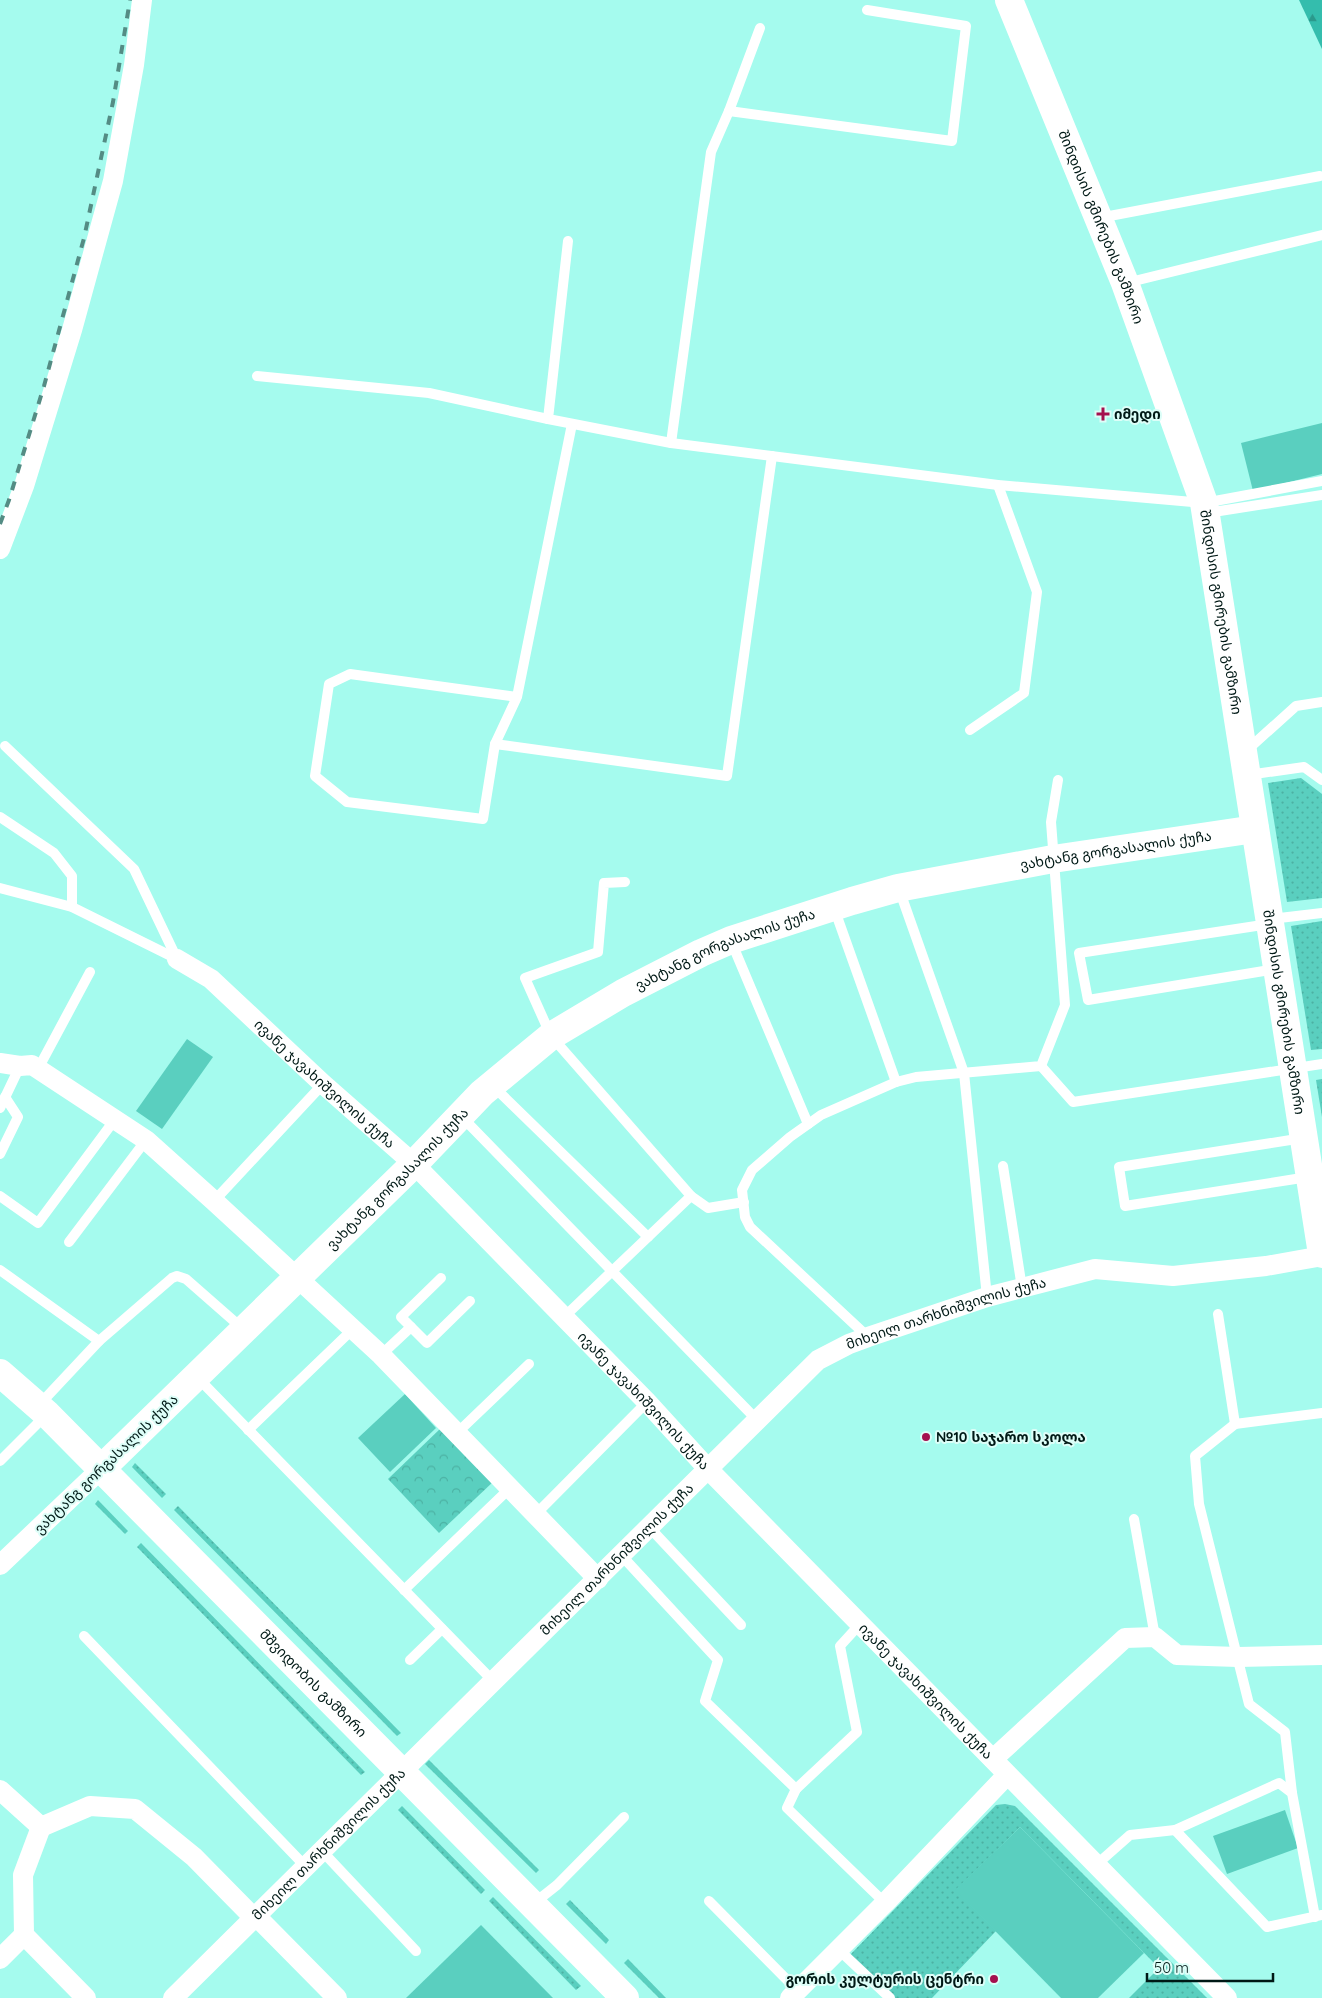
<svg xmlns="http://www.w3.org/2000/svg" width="1322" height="1998" font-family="Quicksand,'Noto Sans Georgian',sans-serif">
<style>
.grass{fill:url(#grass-dots)}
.forest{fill:url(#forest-firs)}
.park{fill:url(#park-crowns)}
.pitch{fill:#5acfbf}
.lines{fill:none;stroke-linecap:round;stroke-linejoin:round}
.lane{stroke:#fff;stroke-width:10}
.street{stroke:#fff;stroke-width:20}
.secondary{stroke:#fff;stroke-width:28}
.rail{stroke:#548c84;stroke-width:4;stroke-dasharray:9 9;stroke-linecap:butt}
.poi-dot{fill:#a4104f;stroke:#ddfef8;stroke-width:2}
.labels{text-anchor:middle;stroke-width:4;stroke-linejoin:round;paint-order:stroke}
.street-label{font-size:14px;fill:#001916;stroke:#ddfef8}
.poi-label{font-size:14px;font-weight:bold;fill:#001916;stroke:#ddfef8;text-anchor:start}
</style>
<defs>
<pattern id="grass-dots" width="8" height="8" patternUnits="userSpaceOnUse" patternTransform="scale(1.25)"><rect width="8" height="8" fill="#5acfbf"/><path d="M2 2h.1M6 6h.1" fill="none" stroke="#4cb1a3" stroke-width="1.8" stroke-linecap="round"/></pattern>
<pattern id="forest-firs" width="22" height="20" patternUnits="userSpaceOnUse" patternTransform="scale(1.25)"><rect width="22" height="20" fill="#34bdad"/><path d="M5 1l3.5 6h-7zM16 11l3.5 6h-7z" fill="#2a998c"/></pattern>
<pattern id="park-crowns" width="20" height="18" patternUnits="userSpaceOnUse" patternTransform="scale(1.25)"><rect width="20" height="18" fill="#5acfbf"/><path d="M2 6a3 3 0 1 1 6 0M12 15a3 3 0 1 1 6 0" fill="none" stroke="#4cb1a3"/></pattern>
</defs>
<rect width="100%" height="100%" fill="#a5fbee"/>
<g class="grass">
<polygon points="1301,778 1322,794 1322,898 1287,902 1268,783"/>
<polygon points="1322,921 1322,1049 1311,1050 1291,926"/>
<polygon points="1322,1079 1322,1117 1316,1080"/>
<polygon points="135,1463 166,1494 162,1498 132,1467"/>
<polygon points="98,1500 128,1531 125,1534 95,1504"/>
<polygon points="178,1506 401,1733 397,1736 174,1510"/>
<polygon points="141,1543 365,1772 361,1775 137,1547"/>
<polygon points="429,1760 539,1870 536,1873 425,1764"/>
<polygon points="1005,1804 1015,1806 1207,1998 1129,1998 1159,1968 1020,1827 956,1890 996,1931 932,1998 890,1998 848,1957 996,1805"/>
<polygon points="402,1806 485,1890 481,1894 398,1810"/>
<polygon points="493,1897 581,1986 576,1990 489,1901"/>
<polygon points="570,1900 609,1940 606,1944 566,1904"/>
<polygon points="628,1959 666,1998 659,1998 624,1963"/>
</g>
<polygon class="forest" points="1299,0 1322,0 1322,49"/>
<polygon class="park" points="442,1427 494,1481 439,1533 388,1479"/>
<g class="pitch">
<polygon points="1322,423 1322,474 1253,491 1241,443"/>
<polygon points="187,1039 213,1057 162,1129 136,1111"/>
<polygon points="405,1394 436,1428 390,1472 358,1438"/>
<polygon points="1285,1810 1298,1848 1227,1874 1213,1836"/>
<polygon points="1020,1827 1144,1953 1098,1998 1061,1998 955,1890"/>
<polygon points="481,1925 553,1998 406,1998"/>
</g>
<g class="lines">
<g class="lane">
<polyline points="729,111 760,28"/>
<polyline points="1099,218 1320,176"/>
<polyline points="568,241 548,419 671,443 998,485 1204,503 1322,481"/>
<polyline points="1126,283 1322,235"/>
<polyline points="257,376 429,393 548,419"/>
<polyline points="671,443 711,152 729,111 952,141 966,26 867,10"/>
<polyline points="1207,513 1322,495"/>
<polyline points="517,697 350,674 329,684 315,776 347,802 483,819 495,744 517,697 572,424"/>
<polyline points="970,730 1024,693 1037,592 998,485"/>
<polyline points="495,744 727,776 772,456"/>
<polyline points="5,746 134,869 177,959"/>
<polyline points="1246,751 1296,706 1322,702"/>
<polyline points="1248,775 1304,767 1322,780"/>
<polyline points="0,817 54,853 72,876 72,907"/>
<polyline points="625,882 604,883 598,952 525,978 551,1036 691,1196 708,1208 744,1202"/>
<polyline points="0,888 72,907 177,959"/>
<polyline points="899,889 964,1073 987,1297"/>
<polyline points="834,908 896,1082"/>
<polyline points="1271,919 1322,913"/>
<polyline points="1269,924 1079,953 1088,1000 1276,969"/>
<polyline points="731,941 808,1124"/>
<polyline points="1041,1066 1073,1102 1322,1064"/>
<polyline points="38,1069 90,972"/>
<polyline points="493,1086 648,1237"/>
<polyline points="0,1108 20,1066"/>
<polyline points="461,1116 757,1420"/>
<polyline points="1303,1138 1119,1167 1125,1206 1308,1177"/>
<polyline points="0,1154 18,1117 5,1097"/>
<polyline points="1003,1166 1022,1288"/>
<polyline points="0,1196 38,1223 116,1118"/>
<polyline points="214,1201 323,1084"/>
<polyline points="69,1242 146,1140"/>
<polyline points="0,1270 99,1341"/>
<polyline points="1218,1314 1235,1424 1322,1413"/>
<polyline points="564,1317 691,1196"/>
<polyline points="411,1327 427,1343 470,1301"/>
<polyline points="868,1337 750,1227 745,1217 742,1190 752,1170 790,1137 821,1115 896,1082 916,1077 1041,1066 1065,1005 1051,822 1058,780"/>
<polyline points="381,1355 411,1327 401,1317 441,1278"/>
<polyline points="197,1377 494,1682"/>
<polyline points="39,1405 99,1341 172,1278 177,1276 186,1279 243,1329"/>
<polyline points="1235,1424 1195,1456 1199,1504 1249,1704 1285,1732 1292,1793"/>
<polyline points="248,1430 353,1329"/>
<polyline points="457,1433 529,1364"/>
<polyline points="0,1461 47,1414"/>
<polyline points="536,1514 647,1402"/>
<polyline points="1134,1519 1155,1637"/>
<polyline points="650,1528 741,1625"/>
<polyline points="622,1556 718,1660 705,1701 796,1789 787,1808 885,1903"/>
<polyline points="404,1590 510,1488"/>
<polyline points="84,1636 306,1867"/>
<polyline points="410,1660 442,1629"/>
<polyline points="796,1789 857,1732 840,1646 861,1623"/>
<polyline points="322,1851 416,1951"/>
<polyline points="1096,1865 1130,1835 1175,1830"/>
<polyline points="709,1901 797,1990"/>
<polyline points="533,1904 557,1885 624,1817"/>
<polyline points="1315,1917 1292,1793 1279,1783 1175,1830 1267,1927 1322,1915"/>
<polyline points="838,1949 890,1998"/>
</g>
<g class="street">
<polyline points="0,549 24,486 72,330 113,181 134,65 142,0"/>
<path id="s1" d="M177 959 211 979 323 1084 414 1164 647 1402 709 1470 1227 1998"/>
<polyline points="0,1063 20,1066 32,1065 146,1140 214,1201 381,1355 598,1579"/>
<polyline points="0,1565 101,1469"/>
<polyline points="993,1759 1125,1638 1155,1637 1177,1655 1238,1657 1322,1655"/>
<polyline points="0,1790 41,1827"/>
<polyline points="41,1827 90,1806 135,1809 194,1857 254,1918 261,1921 337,1998"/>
<polyline points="41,1827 23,1875 24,1935 86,1998"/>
<polyline points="0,1959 24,1935"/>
<path id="s2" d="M173 1998 818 1360 849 1344 868 1337 987 1297 1095 1269 1173 1276 1266 1266 1322 1256"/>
<polyline points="790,1998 885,1903 1007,1775"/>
</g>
<g class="secondary">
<path id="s3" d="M1009 0 1125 283 1204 503 1322 1254"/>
<path id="s4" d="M0 1373 47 1414 625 1998"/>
<path id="s5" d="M101 1469 414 1164 482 1093 551 1036 623 993 701 953 731 940 852 901 898 888 1053 859 1255 829"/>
</g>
<polyline class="rail" points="0,524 9,500 44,386 84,238 113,102 130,0"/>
</g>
<g class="poi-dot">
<path d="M1100.5 406.5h5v5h5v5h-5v5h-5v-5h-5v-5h5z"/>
<circle cx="926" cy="1437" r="5"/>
<circle cx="994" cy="1979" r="5"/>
</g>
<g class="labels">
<g class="street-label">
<text dy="5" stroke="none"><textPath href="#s3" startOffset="245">შინდისის გმირების გამზირი</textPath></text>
<text dy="5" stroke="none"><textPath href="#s3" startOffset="650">შინდისის გმირების გამზირი</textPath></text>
<text dy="5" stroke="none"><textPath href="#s5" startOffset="1225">ვახტანგ გორგასალის ქუჩა</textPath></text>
<text dy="5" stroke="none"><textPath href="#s5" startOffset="820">ვახტანგ გორგასალის ქუჩა</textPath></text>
<text dy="5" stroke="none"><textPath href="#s3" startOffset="1055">შინდისის გმირების გამზირი</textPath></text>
<text dy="5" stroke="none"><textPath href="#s1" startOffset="194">ივანე ჯავახიშვილის ქუჩა</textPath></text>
<text dy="5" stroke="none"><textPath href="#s5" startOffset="415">ვახტანგ გორგასალის ქუჩა</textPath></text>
<text dy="5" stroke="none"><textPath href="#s2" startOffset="1044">მიხეილ თარხნიშვილის ქუჩა</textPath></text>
<text dy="5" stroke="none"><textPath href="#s1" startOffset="644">ივანე ჯავახიშვილის ქუჩა</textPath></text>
<text transform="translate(106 1464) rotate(-44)" y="5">ვახტანგ გორგასალის ქუჩა</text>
<text dy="5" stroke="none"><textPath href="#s2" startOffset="624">მიხეილ თარხნიშვილის ქუჩა</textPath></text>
<text dy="5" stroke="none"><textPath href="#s4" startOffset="441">მშვიდობის გამზირი</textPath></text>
<text dy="5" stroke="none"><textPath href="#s1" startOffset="1049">ივანე ჯავახიშვილის ქუჩა</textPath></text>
<text dy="5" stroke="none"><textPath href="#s2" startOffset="219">მიხეილ თარხნიშვილის ქუჩა</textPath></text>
</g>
<g class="poi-label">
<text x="1114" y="419">იმედი</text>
<text x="936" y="1442">№10 საჯარო სკოლა</text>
<text x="984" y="1984" text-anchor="end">გორის კულტურის ცენტრი</text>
</g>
</g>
<path d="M1147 1973v8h126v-8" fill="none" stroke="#001916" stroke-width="2.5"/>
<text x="1154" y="1973" font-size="15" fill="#001916" stroke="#ddfef8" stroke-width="4" paint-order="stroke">50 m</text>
</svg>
